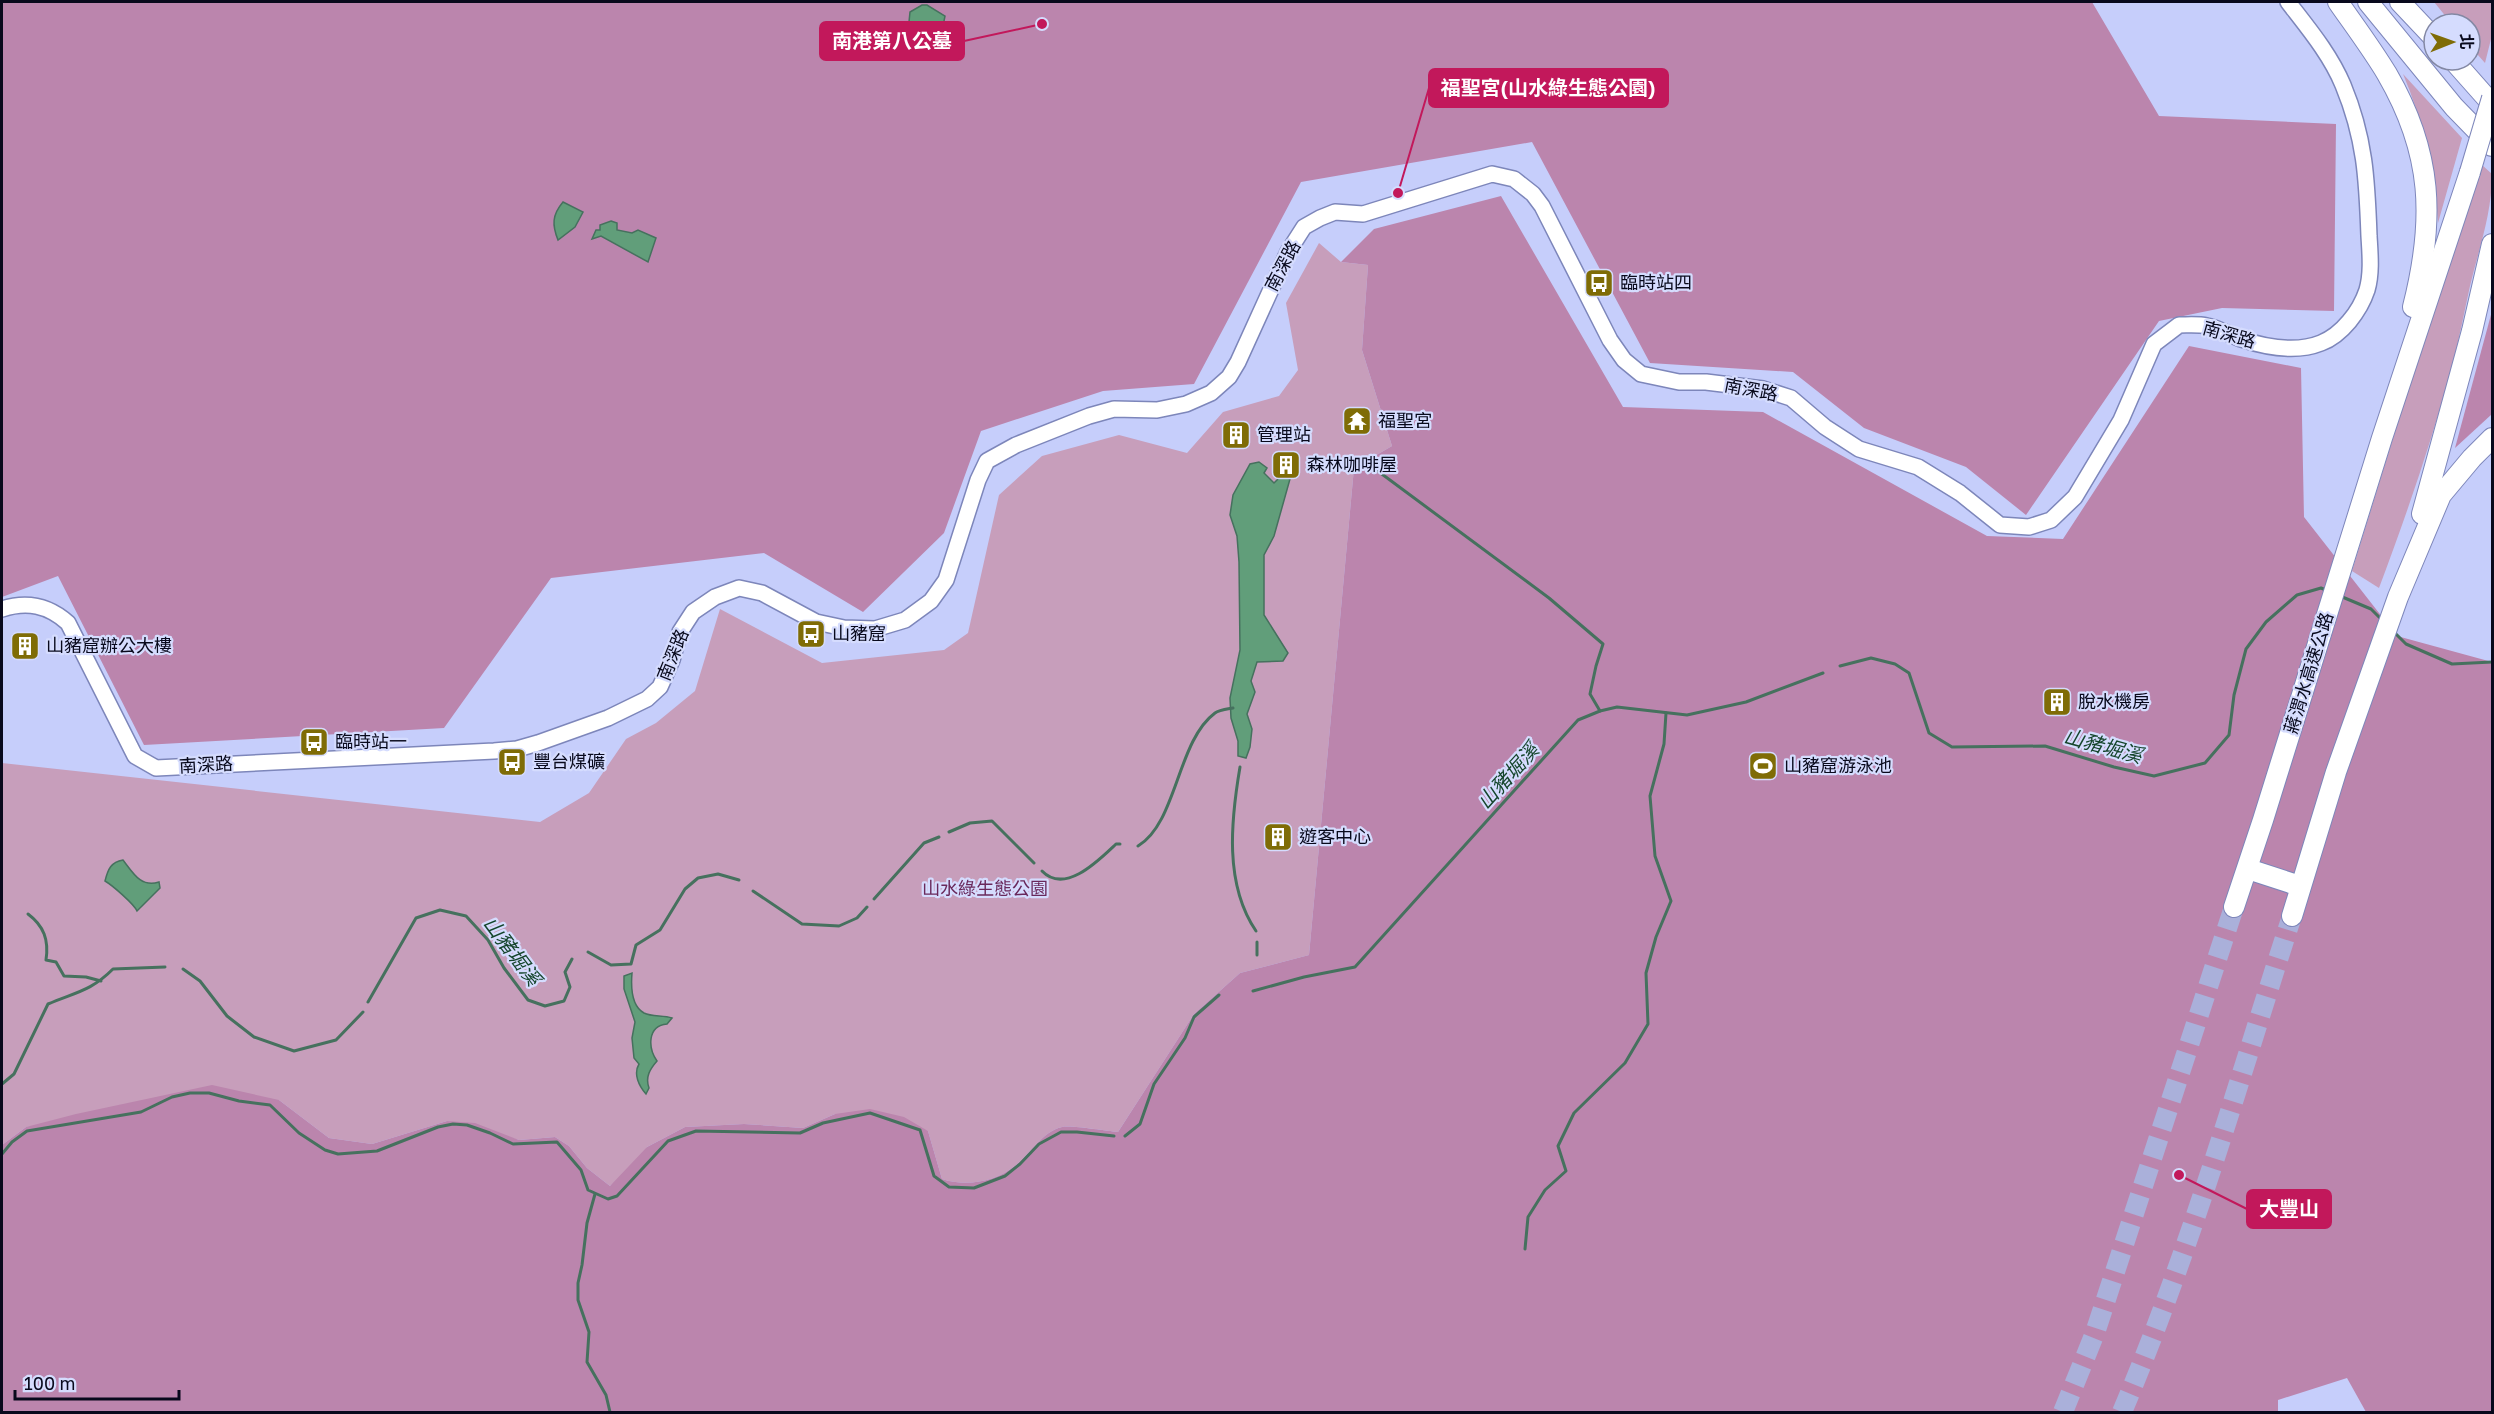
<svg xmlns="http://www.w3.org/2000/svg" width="2494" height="1414" font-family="'Golos Text','Noto Sans TC',sans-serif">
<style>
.green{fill:#c79ebb}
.forest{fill:#bb85ad}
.water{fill:#619e7a;stroke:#46715e;stroke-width:1.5}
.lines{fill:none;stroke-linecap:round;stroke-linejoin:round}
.stream{stroke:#46715e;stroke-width:3}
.highway-tunnel{stroke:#aab0da;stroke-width:20;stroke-dasharray:20 10;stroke-linecap:butt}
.secondary-casing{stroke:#7d86ba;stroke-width:18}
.highway-casing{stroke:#7d86ba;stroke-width:22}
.secondary{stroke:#fff;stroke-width:15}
.highway{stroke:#fff;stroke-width:20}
.highway-bridge-casing{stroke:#7d86ba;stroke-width:22;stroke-linecap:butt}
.highway-bridge{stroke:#fff;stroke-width:20}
.labels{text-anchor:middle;stroke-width:4.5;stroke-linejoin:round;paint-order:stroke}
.street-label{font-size:18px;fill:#08091c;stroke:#d5dcfe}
.poi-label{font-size:18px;fill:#08091c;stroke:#d5dcfe;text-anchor:start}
.park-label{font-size:18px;fill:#69285b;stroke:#d5dcfe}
.water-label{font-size:20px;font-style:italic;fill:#15452c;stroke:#d5dcfe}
.leader{fill:none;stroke:#c2185b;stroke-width:2}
.callout-dot{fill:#c2185b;stroke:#d5dcfe;stroke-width:2}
.callout{fill:#c2185b;stroke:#c2185b;stroke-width:2}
.callout-label{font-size:20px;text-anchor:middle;font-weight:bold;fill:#fff}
</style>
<rect width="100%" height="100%" fill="#c6cefb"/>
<g class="green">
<polygon points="2434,2 2492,2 2492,35 2485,63 2470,46 2470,24 2452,24"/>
<path d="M2403 74 2462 138 2438 223C2435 172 2423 121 2403 74Z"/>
<path d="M2482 165 2492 174C2492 214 2479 248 2470 286 2464 313 2459 340 2452 366 2432 441 2406 516 2379 588L2352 571 2410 383Z"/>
<path d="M1319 243 1341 262 1368 265 1362 350 1392 446 1354 468 1309 955 1240 973 1194 1014 1118 1132C1105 1131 1073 1125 1062 1127 1042 1132 1031 1153 1016 1165 996 1182 966 1187 942 1179L928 1131 835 1114 803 1128 744 1124 685 1127 647 1147 641 1161 610 1186 587 1168 569 1146 555 1137 519 1140 447 1121 372 1144 329 1138 279 1100 26 1127 2 1145V763L540 822 589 793 626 739 656 723 695 691 720 609 822 663 944 650 968 633 999 495 1042 456 1119 435 1187 453 1223 412 1279 396 1298 370 1286 303Z"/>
</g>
<g class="forest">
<polygon points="2,2 2092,2 2159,116 2336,124 2334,311 2222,308 2159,321 2026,515 1966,467 1864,428 1793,372 1650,363 1532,142 1301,182 1194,384 1103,391 981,431 944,533 863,612 764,553 551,578 444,728 144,745 58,576 2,597"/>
<path d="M1501 196 1623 407 1763 412 1987 536 2063 539 2189 346 2301 368 2304 517 2397 636 2492 662V1412H2366L2347 1378 2278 1400V1412H2V1145L26 1127 76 1114 212 1085 279 1100 329 1138 372 1144 447 1121 475 1123 519 1140 555 1137 569 1146 587 1168 610 1186 647 1147 685 1127 744 1124 803 1128 835 1114 870 1109 904 1117 928 1131 942 1179C966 1187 996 1182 1016 1165 1031 1153 1042 1132 1062 1127 1072 1125 1105 1131 1118 1132L1194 1014 1240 973 1309 955 1354 468 1392 446 1362 350 1368 265 1341 262 1374 229Z"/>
<polygon points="2492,311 2492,414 2455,448"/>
</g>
<g class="water">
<path d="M922 5H927L945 16 943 26 945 28C934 48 924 46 908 32L910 12Z"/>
<path d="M563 202 583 212 575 227 558 240C552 225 552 215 563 202Z"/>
<polygon points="611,221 617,223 617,230 632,233 638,230 656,238 648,262 601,236 592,239 596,230 600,230 600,225"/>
<polygon points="1259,462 1267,468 1264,473 1274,483 1281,476 1290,479 1274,536 1264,555 1264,615 1288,653 1283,661 1257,662 1251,681 1255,692 1247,714 1252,729 1250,747 1246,758 1238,756 1238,741 1231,718 1230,698 1240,650 1239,562 1237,536 1230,515 1233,495 1250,464"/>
<path d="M123 860C133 873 141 888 159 882L160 888 137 911C134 904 112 885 105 881 108 869 111 862 123 860Z"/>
<path d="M632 973C631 985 631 1006 644 1013 652 1017 663 1015 672 1018L667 1024C647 1026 648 1048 657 1061 650 1069 645 1077 649 1088L646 1094C639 1086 633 1074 639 1064L634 1058 632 1038 635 1022 624 989V976Z"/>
</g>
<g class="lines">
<g class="stream">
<polyline points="1367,463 1549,598 1603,644 1596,666 1590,694 1600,711"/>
<polyline points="2340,596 2371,609 2383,621"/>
<polyline points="2394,632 2406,644 2452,664 2492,662"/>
<polyline points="1840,666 1871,658 1895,664 1909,673 1929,733 1952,747 2045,746 2114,767 2154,776 2205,763 2229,735 2234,695 2246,649 2266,622 2297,595 2321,588 2328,591"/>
<path d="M1240 767C1231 820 1224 884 1256 931"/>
<polyline points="949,832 970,823 992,821 1034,863"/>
<path d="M1138 846C1177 823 1177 741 1215 713 1219 710 1228 709 1233 708"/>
<path d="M1042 871C1065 895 1099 860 1116 844H1120"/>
<polyline points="753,891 802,924 839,926 857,918 867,907"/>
<polyline points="874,899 924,843 939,837"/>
<path d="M28 914C44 926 49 940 46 960L56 962 64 976 86 977 101 981"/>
<polyline points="1257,942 1257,955"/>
<polyline points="588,952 611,965 631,964 636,945 660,930 685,889 698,878 718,874 739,880"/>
<polyline points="183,969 200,981 227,1016 254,1037 294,1051 336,1040 363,1012"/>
<polyline points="1253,991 1304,977 1355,967 1578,720 1600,711 1617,707 1687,715 1746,702 1823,673"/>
<polyline points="368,1002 416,918 440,910 466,916 488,940 504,968 528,1000 545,1006 564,1001 570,987 565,972 572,959"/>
<path d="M2 1084 14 1074 48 1004C76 992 91 991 113 969L165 967"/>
<polyline points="1125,1136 1140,1124 1154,1084 1185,1038 1194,1017 1219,995"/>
<polyline points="2,1154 12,1142 27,1131 141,1112 172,1097 190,1093 209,1093 239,1101 270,1105 299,1133 325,1150 338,1154 377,1151 438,1127 453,1124 467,1125 490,1133 513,1144 557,1142 581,1170 588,1190 608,1199 617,1196 668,1141 696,1131 800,1133 823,1123 870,1113 920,1130 934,1176 949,1187 974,1188 1005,1176 1020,1164 1039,1144 1061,1132 1077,1132 1114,1136"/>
<polyline points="595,1194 587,1223 582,1265 578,1283 578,1300 589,1332 587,1362 606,1395 610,1412"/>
<polyline points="1525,1249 1528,1217 1545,1190 1566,1171 1558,1146 1574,1113 1625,1063 1648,1024 1646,973 1656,937 1671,901 1655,856 1650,796 1664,744 1666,713"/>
</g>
<g class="highway-tunnel">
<polyline points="2063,1412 2095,1333 2234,907"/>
<path d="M2122 1412C2190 1252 2238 1082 2292 916"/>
</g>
<g class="secondary-casing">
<path id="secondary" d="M2 609C27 601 48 605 68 623L135 756 156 768 494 751 517 749 538 743 608 718 647 699 660 687 672 660 680 632 693 612 715 597 739 588 762 593 816 622 844 628 875 629 905 620 931 601 946 580 978 480 987 461 1016 445 1089 416 1114 409 1157 410 1186 404 1211 393 1229 377 1238 362 1288 252 1304 227 1320 218 1335 212 1363 214 1492 174 1514 179 1533 194 1542 206 1610 340 1624 360 1641 374 1679 382H1706L1763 389 1791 398 1825 427 1859 449 1918 467 1960 493 2000 525 2029 527 2051 520 2075 497 2121 420 2154 344 2179 325C2188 325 2198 324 2207 326 2218 328 2230 335 2241 339 2265 347 2296 353 2321 343 2342 335 2360 311 2367 290 2372 273 2370 253 2369 236 2367 179 2365 138 2343 85 2330 54 2308 28 2288 2"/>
</g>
<g class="highway-casing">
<g id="highway">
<path d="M2338 2C2354 25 2372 49 2387 74 2433 153 2435 220 2413 307"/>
<polyline points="2368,2 2454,107 2492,146"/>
<polyline points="2400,2 2434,38"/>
<polyline points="2453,60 2492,104"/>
<polyline points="2422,514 2472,331 2492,244"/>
<polyline points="2248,869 2300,886"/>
<polyline points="2234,907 2263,820 2382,438 2470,172"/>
<polyline points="2292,916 2336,772 2398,597 2441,495 2472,458 2492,438"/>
</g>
</g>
<use href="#secondary" class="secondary"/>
<use href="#highway" class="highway"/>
<g class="highway-bridge-casing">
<polyline id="highway-bridge" points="2470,172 2492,98"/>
</g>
<use href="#highway-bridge" class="highway-bridge"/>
</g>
<defs>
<g id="bus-square" transform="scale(1.5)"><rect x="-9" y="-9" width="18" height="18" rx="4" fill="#7f6c06" stroke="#d5dcfe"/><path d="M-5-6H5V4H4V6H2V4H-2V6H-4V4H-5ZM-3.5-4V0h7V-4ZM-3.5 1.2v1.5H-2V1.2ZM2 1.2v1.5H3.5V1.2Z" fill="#fff"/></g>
<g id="temple-square" transform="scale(1.5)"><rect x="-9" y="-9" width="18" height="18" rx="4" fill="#7f6c06" stroke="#d5dcfe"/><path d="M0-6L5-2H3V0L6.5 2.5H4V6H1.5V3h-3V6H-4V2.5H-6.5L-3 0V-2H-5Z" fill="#fff"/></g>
<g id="building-square" transform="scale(1.5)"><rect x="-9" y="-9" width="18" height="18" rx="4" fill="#7f6c06" stroke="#d5dcfe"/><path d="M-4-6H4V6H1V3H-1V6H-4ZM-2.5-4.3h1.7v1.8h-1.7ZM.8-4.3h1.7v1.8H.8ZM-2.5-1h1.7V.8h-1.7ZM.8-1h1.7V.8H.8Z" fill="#fff"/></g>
<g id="stadium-square" transform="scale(1.5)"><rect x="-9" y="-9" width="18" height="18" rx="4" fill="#7f6c06" stroke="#d5dcfe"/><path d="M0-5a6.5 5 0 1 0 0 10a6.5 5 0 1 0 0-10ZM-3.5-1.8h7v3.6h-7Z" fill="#fff"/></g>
</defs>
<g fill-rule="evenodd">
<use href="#bus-square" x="1599" y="283"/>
<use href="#temple-square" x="1357" y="421"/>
<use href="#building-square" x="1236" y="435"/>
<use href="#building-square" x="1286" y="465"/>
<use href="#bus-square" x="811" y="634"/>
<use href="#building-square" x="25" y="646"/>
<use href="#building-square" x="2057" y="702"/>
<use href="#bus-square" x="314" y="742"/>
<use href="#bus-square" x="512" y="762"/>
<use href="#stadium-square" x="1763" y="766"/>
<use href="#building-square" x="1278" y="837"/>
</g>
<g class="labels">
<g class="street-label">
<text transform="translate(1283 266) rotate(-62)" y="6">南深路</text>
<text transform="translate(2229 335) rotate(16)" y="6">南深路</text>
<text transform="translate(1751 390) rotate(11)" y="6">南深路</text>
<text transform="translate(673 655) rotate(-68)" y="6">南深路</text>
<text transform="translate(2309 673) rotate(-73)" y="6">蔣渭水高速公路</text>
<text transform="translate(206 765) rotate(-3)" y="6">南深路</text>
</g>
<g class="poi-label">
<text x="1620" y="289">臨時站四</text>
<text x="1378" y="427">福聖宮</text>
<text x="1257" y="441">管理站</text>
<text x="1307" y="471">森林咖啡屋</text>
<text x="832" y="640">山豬窟</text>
<text x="46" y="652">山豬窟辦公大樓</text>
<text x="2078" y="708">脫水機房</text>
<text x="335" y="748">臨時站一</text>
<text x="533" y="768">豐台煤礦</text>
<text x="1784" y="772">山豬窟游泳池</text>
<text x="1299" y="843">遊客中心</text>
</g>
<g class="park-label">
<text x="985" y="895">山水綠生態公園</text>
</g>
<g class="water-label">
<text transform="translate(2103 746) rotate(15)" y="7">山豬堀溪</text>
<text transform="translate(1508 776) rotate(-48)" y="7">山豬堀溪</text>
<text transform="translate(512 951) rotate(53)" y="7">山豬堀溪</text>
</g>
</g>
<path class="leader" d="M1042 24L964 41M1398 193L1429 88M2179 1175L2247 1209"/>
<g class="callout-dot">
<circle cx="1042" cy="24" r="6"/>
<circle cx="1398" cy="193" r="6"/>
<circle cx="2179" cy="1175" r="6"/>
</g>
<g class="callout">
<rect x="820" y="22" width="144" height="38" rx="6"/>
<rect x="1429" y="69" width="239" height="38" rx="6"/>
<rect x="2247" y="1190" width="84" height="38" rx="6"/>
</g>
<g class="callout-label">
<text x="892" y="48">南港第八公墓</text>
<text x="1548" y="95">福聖宮(山水綠生態公園)</text>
<text x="2289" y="1216">大豐山</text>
</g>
<rect width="2494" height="1414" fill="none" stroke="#08091c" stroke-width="6"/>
<g transform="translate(2452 42) rotate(89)"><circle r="28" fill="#d5dcfe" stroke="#8388a4" stroke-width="1.5"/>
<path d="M0-4.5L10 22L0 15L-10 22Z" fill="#7f6c06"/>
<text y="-9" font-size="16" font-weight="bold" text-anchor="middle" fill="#08091c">北</text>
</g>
<path d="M15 1390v9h164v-9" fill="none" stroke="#08091c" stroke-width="3"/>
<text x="24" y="1390" font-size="18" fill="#08091c" stroke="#d5dcfe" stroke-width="4.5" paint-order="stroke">100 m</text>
</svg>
